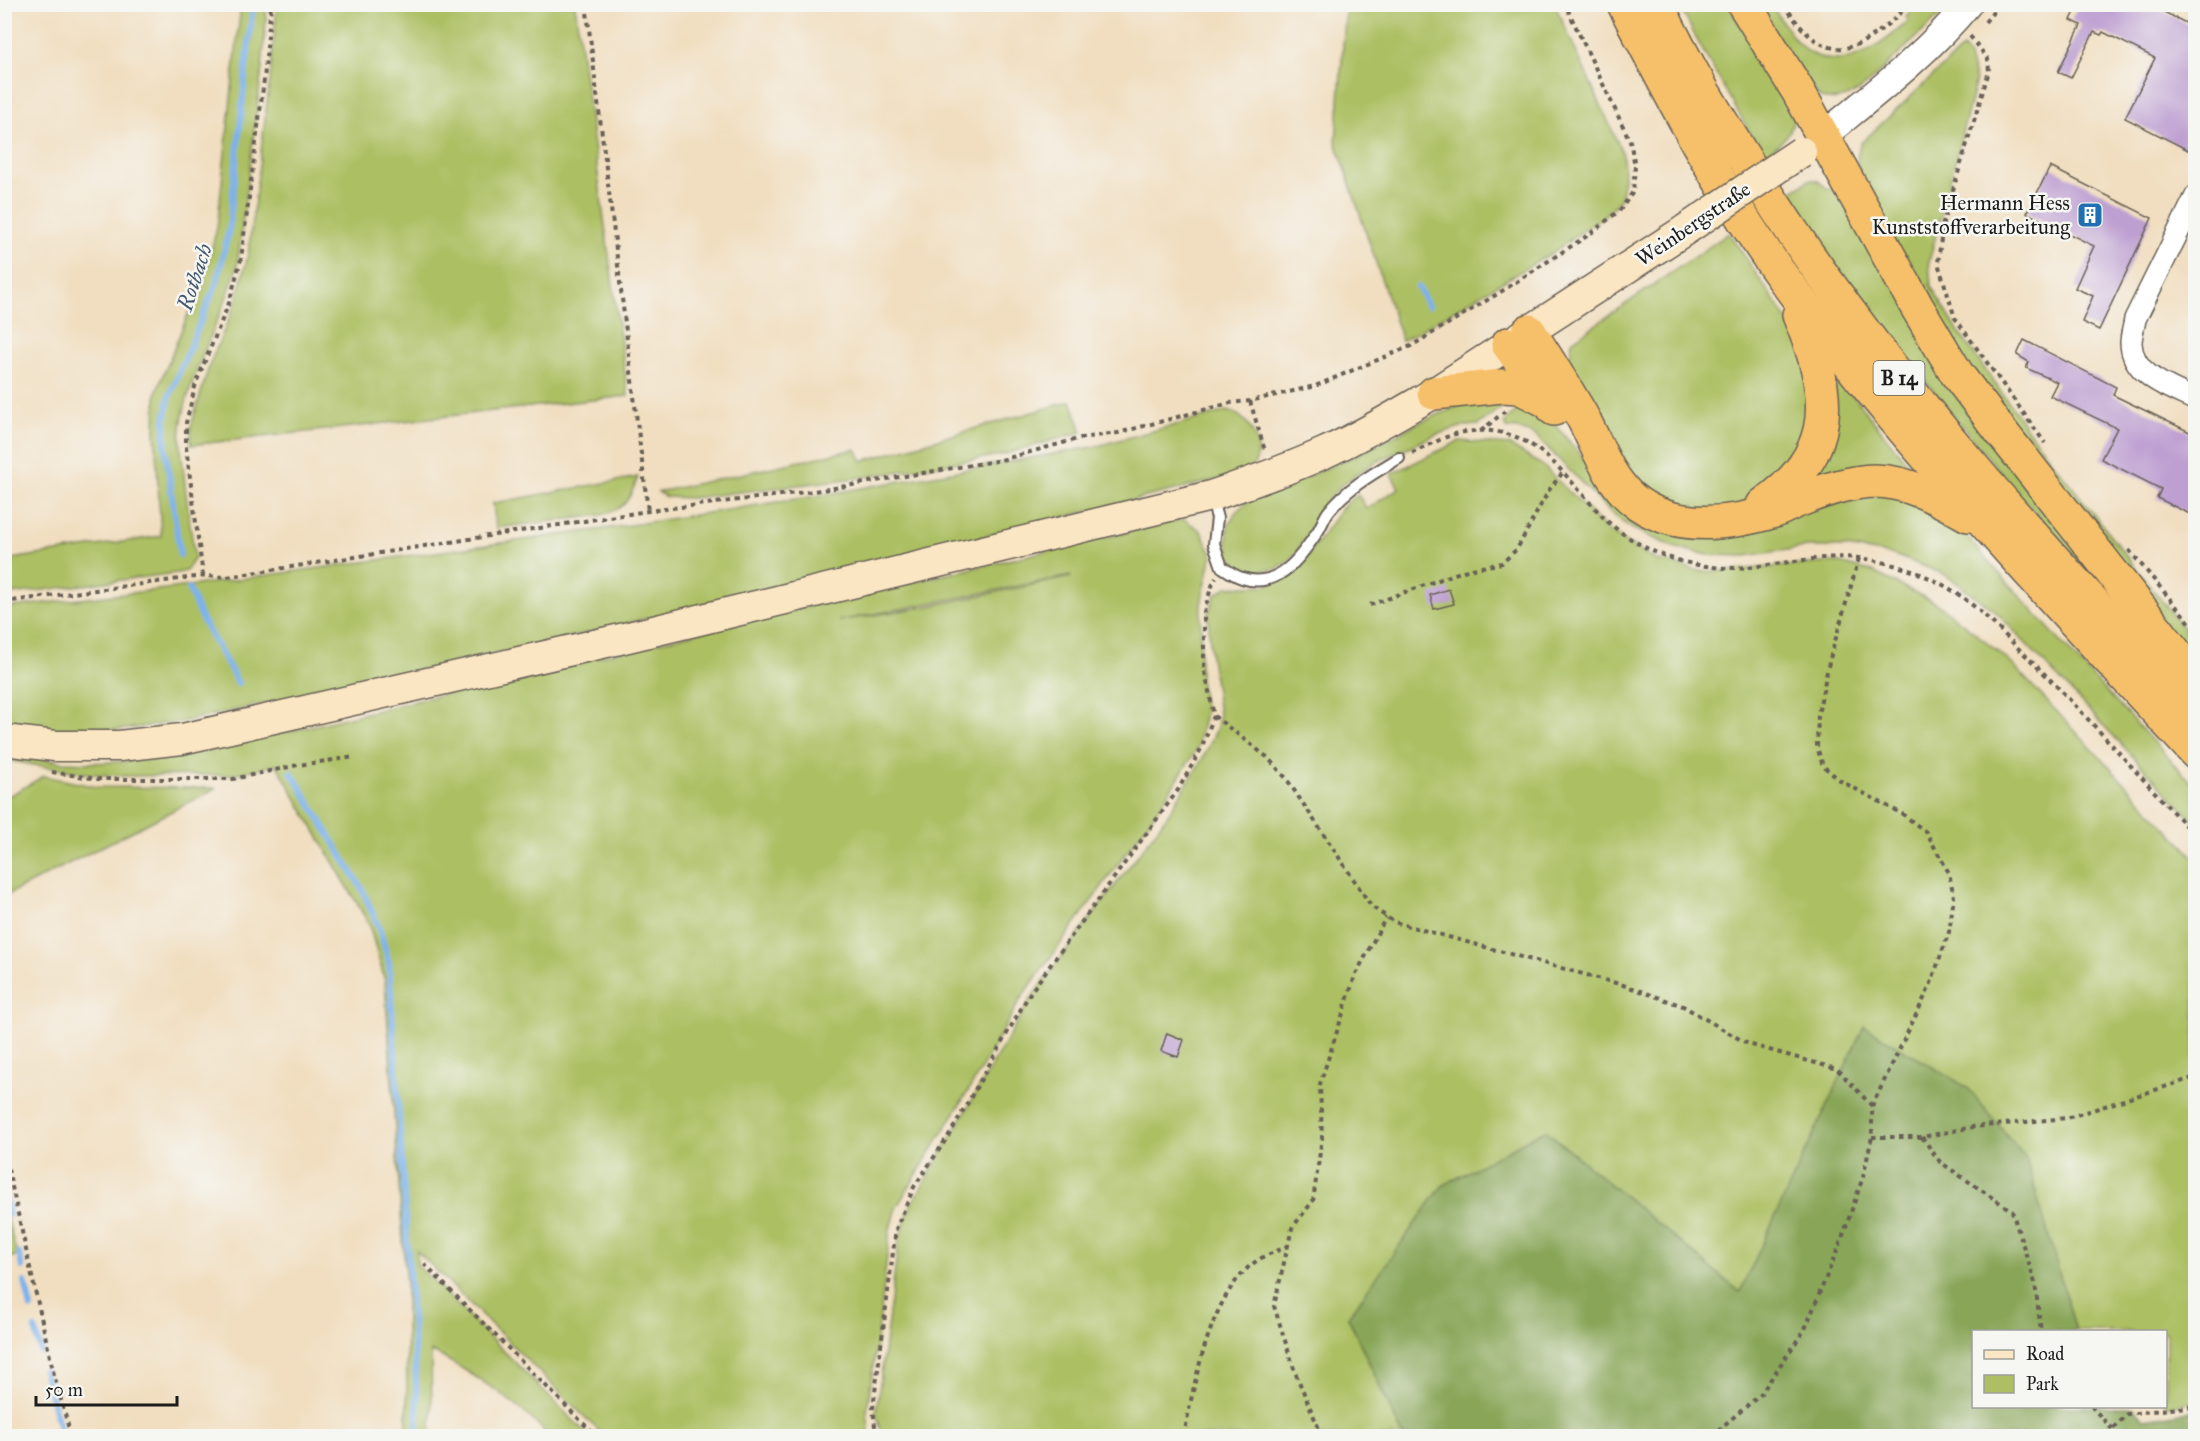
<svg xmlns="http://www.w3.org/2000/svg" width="2200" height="1441" font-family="'IM FELL Great Primer',serif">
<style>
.green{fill:#acbf62;stroke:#646e3f;stroke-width:1.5;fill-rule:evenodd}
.forest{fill:#89a658;stroke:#52613a;stroke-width:1.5}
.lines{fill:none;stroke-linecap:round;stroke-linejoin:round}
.stream{stroke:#7db2eb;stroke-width:6}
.building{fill:#bd9fd1}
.service-casing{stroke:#676055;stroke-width:14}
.minor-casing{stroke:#676055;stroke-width:24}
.tertiary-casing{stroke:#676055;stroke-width:30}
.secondary-casing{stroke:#676055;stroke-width:33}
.trunk-casing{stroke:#676055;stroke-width:36}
.path{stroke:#676055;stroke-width:4;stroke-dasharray:4.5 4.5;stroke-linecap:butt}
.service{stroke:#fff;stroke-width:10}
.minor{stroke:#fff;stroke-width:21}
.tertiary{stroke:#fff;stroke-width:27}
.secondary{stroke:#fbe6c4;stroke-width:30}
.trunk{stroke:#f6c06b;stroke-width:33}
.secondary-bridge-casing{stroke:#676055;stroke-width:33;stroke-linecap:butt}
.secondary-bridge{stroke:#fbe6c4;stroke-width:30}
.labels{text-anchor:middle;stroke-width:5;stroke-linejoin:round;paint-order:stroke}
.shield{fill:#f6f6f2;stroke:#5d5d5c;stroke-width:1.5}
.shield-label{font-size:20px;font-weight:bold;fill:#1c1c1c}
.poi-label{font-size:21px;fill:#1c1c1c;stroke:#f6f6f2;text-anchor:end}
.street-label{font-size:21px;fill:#1c1c1c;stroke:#f6f6f2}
.water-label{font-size:22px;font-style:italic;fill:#43586f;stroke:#f6f6f2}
</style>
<rect width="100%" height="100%" fill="#f6f6f2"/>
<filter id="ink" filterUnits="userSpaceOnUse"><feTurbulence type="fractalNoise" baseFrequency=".0167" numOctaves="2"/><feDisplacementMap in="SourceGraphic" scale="12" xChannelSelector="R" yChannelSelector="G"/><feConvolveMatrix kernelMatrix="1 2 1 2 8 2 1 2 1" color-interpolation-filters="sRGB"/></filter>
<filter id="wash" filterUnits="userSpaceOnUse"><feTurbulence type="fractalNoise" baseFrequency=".008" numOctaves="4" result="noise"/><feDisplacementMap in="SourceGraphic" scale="24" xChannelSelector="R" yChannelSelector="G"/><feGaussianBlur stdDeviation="1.35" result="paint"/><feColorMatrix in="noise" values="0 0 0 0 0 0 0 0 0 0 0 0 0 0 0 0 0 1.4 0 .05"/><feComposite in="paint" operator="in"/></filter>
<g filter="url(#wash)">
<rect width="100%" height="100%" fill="#f1dec0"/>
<g class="green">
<path d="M241 5H267L262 69 237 267C222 319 192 367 182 420 179 435 181 451 183 466 186 497 190 527 195 558L186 571 177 573 5 595V560L161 536 155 432 156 393 206 270 217 228Z"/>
<polygon points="277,5 575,5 628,396 191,445 191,426 209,366 236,302 248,255 271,71"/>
<polygon points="1346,5 1555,5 1623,154 1624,178 1620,200 1605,215 1552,253 1402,341 1336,142"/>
<path d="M1679 5H1728L1794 110C1795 134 1781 143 1763 156L1703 51Z"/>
<path d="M1750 5H1771C1782 20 1793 42 1809 52 1848 75 1881 44 1909 21L1906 17 1918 5H1951L1864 87C1849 98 1838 102 1820 98Z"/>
<polygon points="1963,48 1968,55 1976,80 1929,262 1931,286 1960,334 2033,437 2195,643 2195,667 1947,345 1859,171 1857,159 1860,144"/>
<path d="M1809 180H1817L1828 189 1833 188 2184 677C2128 616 2072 557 2019 494 1937 398 1859 299 1785 196Z"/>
<polygon points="1729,233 1800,339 1816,413 1773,491 1727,513 1669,508 1626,473 1567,375 1572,341"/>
<polygon points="1837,376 1922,481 1802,489 1830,433"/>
<polygon points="1516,394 1508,403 1478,425 1464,426 1435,435 1372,464 1352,477 1335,491 1323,509 1297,552 1288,562 1276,569 1252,571 1239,566 1230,556 1227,543 1228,527 1235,513 1254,496 1301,479 1361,453 1418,423 1471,401"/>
<polygon points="1528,399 1542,408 1616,499 1639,518 1828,501 1880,492 1938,511 1964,534 2097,682 2195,786 2195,822 1993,609 1944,574 1894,555 1846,547 1808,547 1745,556 1708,555 1673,547 1633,529 1613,515 1536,436 1518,429 1507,428 1504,423"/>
<polygon points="1071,401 1082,432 1002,455 865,477 691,498 666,497 658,492 856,449 862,461"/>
<path d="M1227 411C1248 415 1264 443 1255 463 1253 467 1248 470 1245 473L566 638 186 721 127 729 66 733 5 727 4 608 174 588 611 528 816 496 1093 447Z"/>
<polygon points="1459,441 1509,445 1542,465 1610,532 1655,560 1704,572 1836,562 1873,572 1934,602 1973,631 2009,661 2195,858 2195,1402 2166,1405 2166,1332 2076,1331 1865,1027 1740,1293 1545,1130 1348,1317 1403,1436 883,1436 876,1413 899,1239 910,1207 1031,998 1167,816 1203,758 1217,728 1219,714 1211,656 1208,615 1215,595 1227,587 1267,585 1295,573 1345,504 1358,495 1367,509 1399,488 1391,474"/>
<path d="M638 477C629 500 627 508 602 515L496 528 493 503Z"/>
<path d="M1184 519 1201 531 1212 554 1201 604 1200 678 1205 713 1197 749 1160 806 1022 997 973 1083 896 1208 890 1229 881 1310 867 1411 869 1430 866 1436H604L417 1251V1265L589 1436H549C519 1403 471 1372 431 1351L432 1417 430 1436H403L407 1423 406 1286 385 981 369 924 277 765 229 775 125 776 90 774 5 760 4 755C24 757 44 760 64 762 116 765 166 758 216 749L771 615ZM1071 577 924 607 838 621 1070 576Z"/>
<polygon points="44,776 97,787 217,788 5,896 5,798"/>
<polygon points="5,1209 17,1255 5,1260 4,1259"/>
</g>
<polygon class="forest" points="1864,1026 1968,1088 2026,1158 2076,1331 1974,1332 1974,1406 2134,1407 2144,1419 2195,1411 2195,1436 1403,1436 1348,1317 1442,1186 1545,1130 1740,1292"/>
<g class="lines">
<g class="stream">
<polyline points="1418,287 1428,306"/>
<polyline points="180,555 165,445 165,421 169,397 217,282 229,229 253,4"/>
<polyline points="189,589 200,616 238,683"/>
<polyline points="291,772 362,889 379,928 389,963 417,1395 417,1436"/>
<polyline points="4,1192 9,1214"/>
<polyline points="19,1253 22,1267"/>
<polyline points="25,1282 31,1308"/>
<polyline points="35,1329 41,1352"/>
<polyline points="44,1371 62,1436"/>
</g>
</g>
<g id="blocks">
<g class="building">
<polygon points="2079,4 2148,4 2196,28 2196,134 2188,150 2125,118 2155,58 2103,32 2101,35 2094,32 2071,78 2058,72 2081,25 2071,20"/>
<polygon points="2050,167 2152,218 2099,330 2082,322 2093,296 2075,288 2094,246 2027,213"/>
<polygon points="2024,340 2116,387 2113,395 2196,435 2196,517 2157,498 2161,489 2101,459 2117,428 2050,396 2057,382 2026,368 2029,362 2017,355"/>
<polygon points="1449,589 1454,604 1434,609 1430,595"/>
<polygon points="1167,1033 1184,1040 1178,1057 1161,1051"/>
</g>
</g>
</g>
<g filter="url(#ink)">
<use href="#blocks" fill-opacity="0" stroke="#676055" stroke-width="1.5"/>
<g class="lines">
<g class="service-casing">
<path id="service" d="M1211 497 1217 518 1214 544 1222 567C1228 571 1235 576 1242 578 1278 590 1301 557 1318 531 1322 525 1324 517 1329 511 1347 488 1374 473 1399 458"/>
</g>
<g class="minor-casing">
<path id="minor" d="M2196 196 2135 319C2134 327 2131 335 2131 343 2132 376 2171 388 2196 400"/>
</g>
<g class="tertiary-casing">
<path id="tertiary" d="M1823 136C1873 95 1927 54 1968 4"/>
</g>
<g class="secondary-casing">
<path id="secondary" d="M4 740 55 746H119L182 739 616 640 1211 496C1249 483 1287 470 1324 453 1362 436 1398 414 1434 393L1685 230"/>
</g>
<g class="trunk-casing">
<g id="trunk">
<path d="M1624 4C1672 98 1722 194 1784 279 1909 448 2054 599 2196 753"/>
<path d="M1657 4C1686 66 1722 124 1759 181 1882 375 2038 546 2196 712"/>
<polyline points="1744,4 1798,91 1917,307 1957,374 1999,429 2196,679"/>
<path d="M1529 331C1548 360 1567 390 1584 420 1598 447 1608 477 1631 498 1671 532 1728 525 1775 511 1783 508 1791 503 1800 500 1824 490 1848 482 1874 481 1908 481 1940 499 1968 515"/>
<polyline points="1508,344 1554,409"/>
<polyline points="1434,393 1502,386 1519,387 1547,401"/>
<path d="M1763 505C1840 453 1831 391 1799 315"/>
</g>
</g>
<g class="path">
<polyline points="586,4 648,511"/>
<path d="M1784 4C1828 74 1861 51 1910 4"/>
<polyline points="1985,22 2000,4"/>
<polyline points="1970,36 1988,59 1989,71 1943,223 1938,263 1955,318 2045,443"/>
<polyline points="1250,401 1265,451"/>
<polyline points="1481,431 1505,411"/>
<path d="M1412 453C1426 447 1441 438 1455 434 1532 416 1561 474 1606 520 1619 532 1637 544 1653 551 1676 562 1707 568 1732 568 1775 567 1816 554 1859 558 1889 562 1919 571 1945 586 1973 602 1997 627 2020 650 2082 709 2138 775 2196 837"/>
<polyline points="2129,550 2196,630"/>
<polyline points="203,576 186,447 186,423 196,383 229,303 241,259 264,80 271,4"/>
<polyline points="4,602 203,576 227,577 648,511 822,490 1001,460 1081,438 1118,433 1230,403 1250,401 1315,386 1411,346 1499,293 1590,234 1620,210 1633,192 1635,166 1630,141 1565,4"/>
<polyline points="1370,605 1463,571 1502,563 1517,549 1549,490 1564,471"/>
<polyline points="1214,716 1267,757 1286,778 1372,907 1394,922 1623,985 1683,1006 1748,1044 1837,1069 1872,1106"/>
<polyline points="52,772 98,779 233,779 298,765 355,757"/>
<polyline points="1872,1137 1922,1137 1973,1127 2067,1118 2196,1077"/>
<polyline points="1922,1137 1940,1162 2012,1211 2035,1283 2041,1332"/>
<polyline points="4,1151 54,1375 71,1436"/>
<polyline points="424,1264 596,1436"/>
<polyline points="2091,1406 2112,1429"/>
<polyline points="876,1436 873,1408 896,1229 914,1187 951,1132 1030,993 1178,790 1201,749 1214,716 1204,667 1204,612 1211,588 1216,578"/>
<path d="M1184 1436C1194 1384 1210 1291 1258 1260 1267 1254 1278 1251 1288 1246"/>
<polyline points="1322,1436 1295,1372 1274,1306 1292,1228 1313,1201 1322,1138 1320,1084 1355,976 1386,917"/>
<polyline points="1711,1436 1760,1395 1805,1329 1841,1241 1863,1177 1872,1137 1872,1106 1930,986 1949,932 1954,897 1949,873 1926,832 1904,815 1841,781 1823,766 1817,747 1818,714 1829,662 1859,558"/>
<polyline points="2110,1436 2112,1429 2127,1414 2196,1406"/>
</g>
<use href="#service" class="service"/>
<use href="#minor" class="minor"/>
<use href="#tertiary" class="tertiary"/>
<use href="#secondary" class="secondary"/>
<use href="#trunk" class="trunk"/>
<g class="secondary-bridge-casing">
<polyline id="secondary-bridge" points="1685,230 1801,152"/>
</g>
<use href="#secondary-bridge" class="secondary-bridge"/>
</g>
</g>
<defs>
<g id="building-square" transform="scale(1.35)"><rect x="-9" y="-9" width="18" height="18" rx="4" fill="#1f6fb2" stroke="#f6f6f2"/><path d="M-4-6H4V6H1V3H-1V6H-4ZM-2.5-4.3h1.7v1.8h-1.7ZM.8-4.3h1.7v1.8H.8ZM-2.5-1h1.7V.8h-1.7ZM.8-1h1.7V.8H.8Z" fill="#fff"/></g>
</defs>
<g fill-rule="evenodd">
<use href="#building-square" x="2090" y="215"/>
</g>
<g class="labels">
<rect class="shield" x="1873.5" y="361" width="51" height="34" rx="4.5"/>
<g class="shield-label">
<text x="1899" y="385">B 14</text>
</g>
<g class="poi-label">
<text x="2070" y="210">Hermann Hess<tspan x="2070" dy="24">Kunststoffverarbeitung</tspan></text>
</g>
<g class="street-label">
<text transform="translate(1693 224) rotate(-34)" y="7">Weinbergstraße</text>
</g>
<g class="water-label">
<text transform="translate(194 277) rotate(-72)" y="8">Rotbach</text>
</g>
</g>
<rect width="2200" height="1441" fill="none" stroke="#f6f6f2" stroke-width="24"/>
<rect x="1972" y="1330" width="195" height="78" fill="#f6f6f2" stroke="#9f9f9c" stroke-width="1.5"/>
<rect x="1984" y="1350" width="30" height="9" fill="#fbe6c4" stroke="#9f9f9c" stroke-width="1.5"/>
<text x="2026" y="1360" font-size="18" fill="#1c1c1c">Road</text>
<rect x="1984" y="1375" width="30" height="18" fill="#acbf62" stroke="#9f9f9c" stroke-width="1.5"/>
<text x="2026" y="1390" font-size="18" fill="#1c1c1c">Park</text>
<path d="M36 1396v9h141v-9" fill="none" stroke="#1c1c1c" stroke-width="3"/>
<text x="45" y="1396" font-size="18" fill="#1c1c1c" stroke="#f6f6f2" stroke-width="4.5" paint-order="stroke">50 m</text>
</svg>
